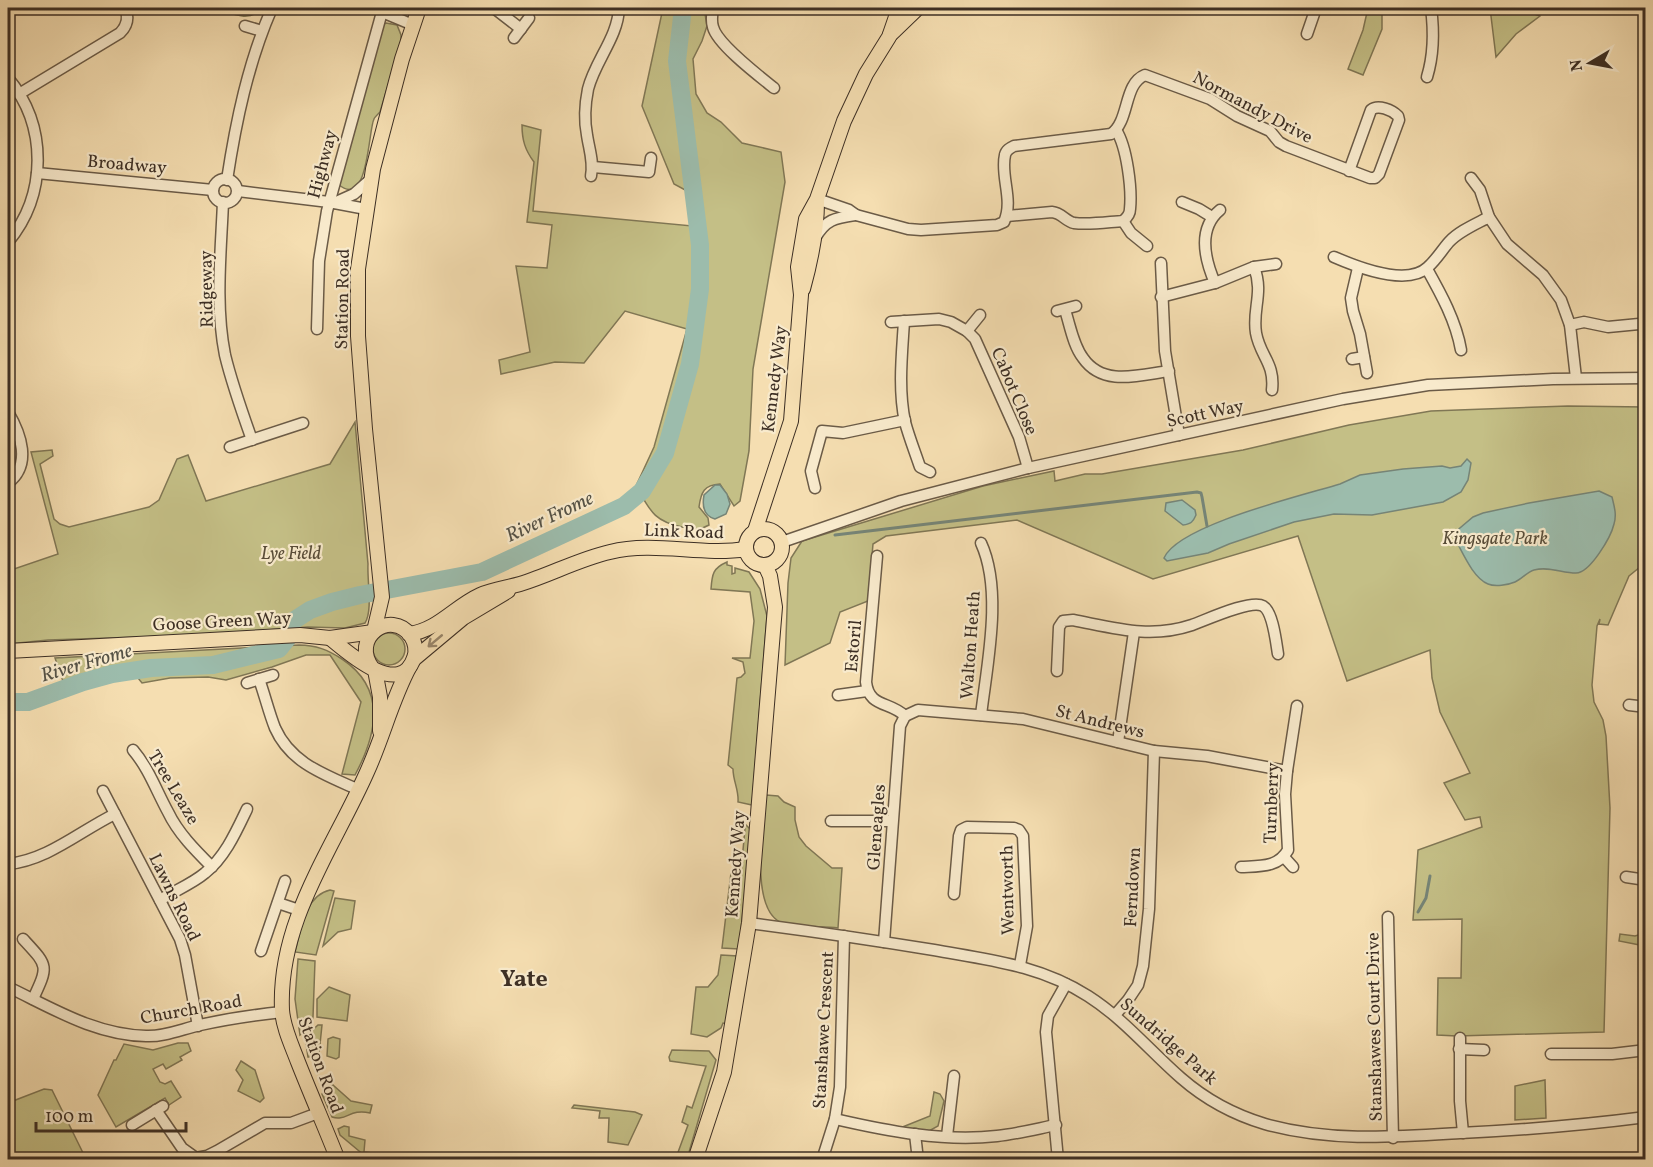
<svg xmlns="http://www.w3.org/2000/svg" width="1653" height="1167" font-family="Vollkorn,serif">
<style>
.green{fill:#c4bf86;stroke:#807755;stroke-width:1.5}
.water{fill:#9cbcac;stroke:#768476;stroke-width:1.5}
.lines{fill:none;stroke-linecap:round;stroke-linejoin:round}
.stream{stroke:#768476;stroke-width:3}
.river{stroke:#9cbcac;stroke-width:18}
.minor-casing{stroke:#6b5b47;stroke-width:13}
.major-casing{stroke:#3d2f24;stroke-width:16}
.minor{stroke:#f8eacc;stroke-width:10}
.major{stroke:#f5deb1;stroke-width:14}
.oneway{stroke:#99866a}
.labels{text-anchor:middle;stroke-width:4.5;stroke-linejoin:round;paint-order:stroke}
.street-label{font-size:18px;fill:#3d2f24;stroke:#f8eacc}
.park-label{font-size:18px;font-style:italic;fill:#584c38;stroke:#f8eacc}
.water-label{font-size:20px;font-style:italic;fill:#555246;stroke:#f8eacc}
.district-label{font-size:24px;font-weight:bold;fill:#3d2f24;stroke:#f8eacc}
</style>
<rect width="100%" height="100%" fill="#f5deb1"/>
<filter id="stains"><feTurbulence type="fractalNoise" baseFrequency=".00333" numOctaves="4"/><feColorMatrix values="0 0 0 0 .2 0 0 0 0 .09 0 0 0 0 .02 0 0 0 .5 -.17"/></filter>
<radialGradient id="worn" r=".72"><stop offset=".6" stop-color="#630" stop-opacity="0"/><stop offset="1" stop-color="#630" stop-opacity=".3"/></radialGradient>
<g class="green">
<path d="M216 8H263C249 23 233 14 216 8Z"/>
<path d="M663 8H704L707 26 702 41 693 59 696 94 707 113 721 122 742 143 781 152 785 182 753 369 749 451 740 501 734 506 720 484C704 485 701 492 699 507L708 518 709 525C699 531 693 529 682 527 653 521 650 510 636 486L654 447 687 329 625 311 584 363 555 362 501 374 499 360 530 352 516 266 547 268 552 225 527 222 534 162C525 150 522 140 522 125L541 130 533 211 692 226 689 192 674 184 642 106Z"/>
<polygon points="1368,8 1382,8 1382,29 1363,75 1348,69 1363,30"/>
<polygon points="1490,8 1517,8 1540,16 1516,34 1496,57"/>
<path d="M386 23 397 25 401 35V42L380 112C380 112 374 118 374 119 368 130 369 211 338 184L380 27Z"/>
<polygon points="1568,406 1645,407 1645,563 1629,576 1608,625 1599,624 1600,619 1597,626 1592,685 1594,702 1603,720 1606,736 1610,808 1604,1032 1457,1036 1437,1035 1438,978 1461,978 1462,919 1413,920 1418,850 1482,827 1480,817 1465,820 1444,783 1470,773 1440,712 1432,678 1430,650 1347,681 1298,536 1153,579 1017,520 886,536 873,544 868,601 840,612 830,643 785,665 788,583 791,558 802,541 983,486 1054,471 1055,481 1085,474 1102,474 1243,450 1349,425 1431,411"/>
<path d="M355 422 368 564C367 581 373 610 365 623L345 628 308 627 200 635 48 640 8 644V571L58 554 31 452 52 450 53 456 40 464 54 519 60 524 69 527 149 507 159 500 177 459 188 455 206 501 330 464Z"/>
<path d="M727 562V565L732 566V574L735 573V568L749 572 760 589 767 616 752 805 738 802C739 790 733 781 733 769L728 765 737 678 741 677 745 673 743 662 732 658H750L754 621 750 592 711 589C712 574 713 568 727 562Z"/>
<circle cx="389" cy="649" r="16"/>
<path d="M299 645C316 645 328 650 342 659 387 689 377 734 355 775L342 774 361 702 330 655H306L272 667 226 680 208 677 170 678 142 683 130 668 91 676 64 684 55 658Z"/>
<path d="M766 795 778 796 784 802 795 807V820L799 837 806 846 832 868H842L838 928C821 926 796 928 782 923 749 910 763 824 766 795Z"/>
<polygon points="738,821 742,821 751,830 739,949 722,948 731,873 741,872 745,828 737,827"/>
<path d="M330 890 334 891 316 955 295 952C301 931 304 896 330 890Z"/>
<polygon points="335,898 355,901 351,929 338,932 323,946"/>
<polygon points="1645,933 1645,946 1619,941 1620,934 1635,936"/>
<polygon points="721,955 738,956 728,1024 723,1023 721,1028 707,1037 691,1034 696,987 708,987 718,975"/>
<polygon points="298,959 315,961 313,1017 311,1025 300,1035 295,999"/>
<polygon points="329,987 350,995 347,1021 317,1017 317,999"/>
<polygon points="318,1025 322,1025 319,1054 316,1057 308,1057 305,1037"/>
<polygon points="333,1037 340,1039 339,1057 336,1059 327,1056 328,1039"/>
<polygon points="178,1043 188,1043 191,1051 180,1057 182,1060 166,1069 163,1064 153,1069 160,1082 165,1084 171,1081 181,1097 169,1105 165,1098 116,1127 98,1095 114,1060 116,1060 124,1044 153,1050"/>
<polygon points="672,1050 709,1051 716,1060 687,1159 683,1159 684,1157 677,1155 688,1125 682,1122 687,1106 692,1108 706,1066 670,1061 669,1057"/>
<polygon points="241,1061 255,1070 264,1098 260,1102 238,1091 243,1080 236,1070"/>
<polygon points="1545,1080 1546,1118 1515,1120 1515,1086"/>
<path d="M333 1085 351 1101 372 1105 370 1113C350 1108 346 1122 332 1117L322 1094 325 1089Z"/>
<polygon points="44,1089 52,1090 86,1159 8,1159 8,1106 13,1101"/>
<polygon points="934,1092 940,1094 944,1101 938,1126 929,1131 900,1128 930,1116"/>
<polygon points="574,1105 635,1112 642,1115 628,1145 608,1142 609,1118 599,1118 600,1111 572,1108"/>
<polygon points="344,1126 349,1127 349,1136 365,1140 364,1152 373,1153 365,1156 340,1135 338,1129"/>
</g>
<g class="water">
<path d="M1467 459 1471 463 1468 480 1461 492 1443 502 1372 515 1334 514 1294 522 1229 544 1208 553 1167 561 1164 558C1178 525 1304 495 1340 484L1360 475 1403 469 1442 466 1450 468 1461 466Z"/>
<path d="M715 485H720L727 494 730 504 726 514 715 519C704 516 702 506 704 495Z"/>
<path d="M1599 491 1612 497C1614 506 1617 514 1614 524 1611 537 1590 573 1576 573 1562 573 1549 566 1534 570 1527 572 1522 579 1515 582 1508 585 1495 587 1488 584 1473 578 1463 553 1455 539L1454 533 1473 517 1483 513 1529 503Z"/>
<path d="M1182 500 1195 510 1196 515C1193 522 1191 524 1183 525L1165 511 1166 503Z"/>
</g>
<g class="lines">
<g class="stream">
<polyline points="835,535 1197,492 1201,493 1202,497 1207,526"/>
<polyline points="1418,912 1426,898 1430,876"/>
</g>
<polyline class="river" points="8,702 28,702 83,682 112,674 151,668 213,665 279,649 287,639 293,621 310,610 332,602 360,595 482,572 624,506 642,491 665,453 690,364 700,289 700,245 677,61 683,8"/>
<g class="minor-casing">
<g id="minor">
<polyline points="494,8 521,29"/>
<path d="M713 8C712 14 711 21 713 27 717 44 759 76 774 88"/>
<polyline points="245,26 262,31"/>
<polyline points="1307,34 1316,8"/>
<polyline points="514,38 529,18"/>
<path d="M1427 77C1434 54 1434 31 1431 8"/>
<path d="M8 78C48 126 47 195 8 242"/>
<path d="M19 94 120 33C128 25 129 17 125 8"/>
<polyline points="593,167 649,172 651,158"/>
<polyline points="37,173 213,190"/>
<path d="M591 176C594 162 589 149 587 135 584 120 585 104 588 89 595 61 618 37 619 8"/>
<polyline points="1471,178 1480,190 1489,217 1507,244 1543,275 1561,300 1570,325 1576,378"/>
<circle cx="225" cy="191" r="12"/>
<path d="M227 180C236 121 248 63 272 8"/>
<polyline points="238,191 329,202 366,209"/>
<path d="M817 199 849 210 856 215 908 229 921 230 997 225 1004 222C1014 200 1000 176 1005 155 1006 150 1010 148 1014 146L1111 134C1130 121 1123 84 1145 75L1210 99 1237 116 1270 131 1279 142 1286 146 1370 178H1375L1379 174 1399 120 1398 116C1392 110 1378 104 1371 110L1349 171"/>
<path d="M223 202C221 252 215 305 225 355 232 384 242 412 252 440"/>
<polyline points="1182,202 1199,209 1212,217"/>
<polyline points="334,203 354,194 371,179"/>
<path d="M1007 216 1052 212C1062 213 1065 221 1074 223 1089 225 1108 222 1123 221 1128 217 1130 214 1130 209 1132 189 1127 147 1116 130"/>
<polyline points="1123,221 1131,233 1147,246"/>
<path d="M815 238C826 219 835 218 856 215"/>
<path d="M1334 257C1357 267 1407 287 1428 267 1436 260 1442 250 1449 242 1459 231 1476 224 1489 217"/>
<polyline points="1161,263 1165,351 1179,435"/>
<path d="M1254 267C1264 293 1252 309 1256 333 1260 356 1275 363 1272 390"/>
<polyline points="1358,268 1351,298 1353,311 1360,334 1367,373"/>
<path d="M1427 269C1441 294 1456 321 1461 350"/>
<path d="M1215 283C1205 260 1197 229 1220 210"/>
<polyline points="1161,297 1215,283 1254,267 1276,264"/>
<path d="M1065 310C1070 325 1073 345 1083 358 1103 387 1139 375 1169 371"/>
<polyline points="1057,311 1076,306"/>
<path d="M904 321C902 354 898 389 905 422 909 437 915 452 920 467L930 472"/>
<polyline points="891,322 939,319 951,322 967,331 975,339 984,359 1019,437 1028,468"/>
<polyline points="1570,325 1584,322 1608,327 1639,324"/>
<polyline points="317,329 319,261 327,211 382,12 413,25"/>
<polyline points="967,331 980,315"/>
<polyline points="1352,359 1364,357"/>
<path d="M8 412C21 434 32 465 8 483"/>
<polyline points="230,447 303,423"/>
<polyline points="815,488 811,471 822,431 843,433 905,420"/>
<polyline points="782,542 901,501 1028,468 1343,399 1428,385 1553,379 1646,378"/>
<path d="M981 543C1003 591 987 664 981 715"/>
<path d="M877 556 866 682C869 708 890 701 905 716"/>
<path d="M1057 671 1059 627 1063 621 1073 620C1115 628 1150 639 1192 625 1206 620 1251 599 1263 606 1273 612 1276 642 1278 654"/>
<path d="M259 679C265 696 269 713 275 728 291 764 326 775 359 790"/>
<polyline points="247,683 273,675"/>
<polyline points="838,695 867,691"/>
<polyline points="1629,705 1646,707"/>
<polyline points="905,716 918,710 1023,719 1154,751 1207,756 1287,771"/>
<polyline points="1118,742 1134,632"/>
<path d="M133 750C149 769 156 790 168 812 178 833 195 850 212 867"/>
<polyline points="103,791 180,939 185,955 198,1026"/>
<polyline points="831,821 892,821"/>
<polyline points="1284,857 1293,867"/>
<path d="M8 864C48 860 80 831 115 814"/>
<path d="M1241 867C1259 866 1278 868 1288 850L1285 794 1287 771 1297 706"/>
<polyline points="1626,877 1646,880"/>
<polyline points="954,894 959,836 961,830 967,827 1014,828 1019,830 1023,836 1027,926 1020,965"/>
<path d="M160 900C174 891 192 884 205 873 225 857 236 832 247 809"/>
<polyline points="278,903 299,910"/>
<polyline points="1388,917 1393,1138"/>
<path d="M749 923C811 931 873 940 934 950 989 960 1040 965 1088 996 1124 1019 1150 1051 1181 1078 1205 1099 1235 1115 1265 1124 1329 1142 1394 1137 1460 1133 1522 1130 1584 1125 1646 1117"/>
<path d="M23 939C48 966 49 965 33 999"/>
<polyline points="884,942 900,726 905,716"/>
<polyline points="261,951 285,881"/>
<path d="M8 987C52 1008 95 1035 146 1036 164 1037 182 1029 200 1025 227 1019 254 1015 282 1012"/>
<polyline points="1115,1015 1128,1000 1138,985 1143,966 1149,909 1154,751"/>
<polyline points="1460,1038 1460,1101 1463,1133"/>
<polyline points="1459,1049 1484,1050"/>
<polyline points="1551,1054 1612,1054 1646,1050"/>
<polyline points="156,1110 182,1148 196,1158 207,1156 217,1151 265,1123 291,1123 318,1113"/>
<path d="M835 1119C887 1131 943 1142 997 1136 1016 1134 1036 1129 1056 1125"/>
<polyline points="132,1125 163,1106"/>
<polyline points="915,1134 918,1160"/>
<polyline points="947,1136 954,1076"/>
<polyline points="822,1160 835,1119 840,1087 844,936"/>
<polyline points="1058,1160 1046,1032 1048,1016 1066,984"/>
</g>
</g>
<g class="major-casing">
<g id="major">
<polyline points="890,35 918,8"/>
<path d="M803 289C811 260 817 231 817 202"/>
<circle cx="764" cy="547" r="18"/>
<polyline points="755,531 791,421 801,295 798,267 806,219 817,199 844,121 866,74 889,37 899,8"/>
<polyline points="374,631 382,597 365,429 358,336 358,269 373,169 402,59 419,8"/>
<path d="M409 634C438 630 454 607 480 595 493 589 506 588 520 584 550 575 579 559 610 552 655 541 701 556 746 549"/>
<path d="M330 638C348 653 400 699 414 658 417 651 415 642 411 636 391 608 349 638 373 669"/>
<polyline points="8,651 300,635 330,638 373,632"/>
<polyline points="414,659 463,618 508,591"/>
<polyline points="375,670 380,697 380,731"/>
<path d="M338 1160C325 1127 311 1095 298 1062 292 1046 283 1027 282 1010 278 921 333 849 367 772 383 737 392 699 410 666"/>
<polyline points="695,1160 724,1072 749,923 775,607 770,576 765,565"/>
</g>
</g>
<use href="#minor" class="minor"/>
<use href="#major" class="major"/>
</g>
<defs><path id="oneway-shaft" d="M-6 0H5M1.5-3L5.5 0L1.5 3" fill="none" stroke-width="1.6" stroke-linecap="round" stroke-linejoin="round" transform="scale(1.5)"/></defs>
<use class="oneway" href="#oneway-shaft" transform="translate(435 641) rotate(140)"/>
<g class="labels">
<g class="street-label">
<text transform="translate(1253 107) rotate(28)" y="6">Normandy Drive</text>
<text transform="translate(127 164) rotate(5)" y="6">Broadway</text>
<text transform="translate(322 164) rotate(-75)" y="6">Highway</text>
<text transform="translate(206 289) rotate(-91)" y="6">Ridgeway</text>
<text transform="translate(342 299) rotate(-89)" y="6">Station Road</text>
<text transform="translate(774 379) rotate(-83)" y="6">Kennedy Way</text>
<text transform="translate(1015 391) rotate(67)" y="6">Cabot Close</text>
<text transform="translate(1205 413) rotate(-12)" y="6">Scott Way</text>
<text transform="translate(684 531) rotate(2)" y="6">Link Road</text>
<text transform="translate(222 621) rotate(-3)" y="6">Goose Green Way</text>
<text transform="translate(970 645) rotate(-86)" y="6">Walton Heath</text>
<text transform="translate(853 646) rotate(-85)" y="6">Estoril</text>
<text transform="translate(1100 721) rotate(14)" y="6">St Andrews</text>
<text transform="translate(174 787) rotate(59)" y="6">Tree Leaze</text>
<text transform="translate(1271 803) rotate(-88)" y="6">Turnberry</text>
<text transform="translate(876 827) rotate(-86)" y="6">Gleneagles</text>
<text transform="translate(735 864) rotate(-86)" y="6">Kennedy Way</text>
<text transform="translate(1132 887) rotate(-87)" y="6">Ferndown</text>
<text transform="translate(1007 890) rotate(-91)" y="6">Wentworth</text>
<text transform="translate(175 897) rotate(64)" y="6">Lawns Road</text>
<text transform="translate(191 1009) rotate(-10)" y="6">Church Road</text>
<text transform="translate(1374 1027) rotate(-91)" y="6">Stanshawes Court Drive</text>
<text transform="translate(823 1030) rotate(-87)" y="6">Stanshawe Crescent</text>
<text transform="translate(1169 1041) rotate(41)" y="6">Sundridge Park</text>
<text transform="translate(321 1065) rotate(70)" y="6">Station Road</text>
</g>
<g class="park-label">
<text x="1495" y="544">Kingsgate Park</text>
<text x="291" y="559">Lye Field</text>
</g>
<g class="water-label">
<text transform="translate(549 516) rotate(-25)" y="7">River Frome</text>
<text transform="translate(86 662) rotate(-16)" y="7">River Frome</text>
</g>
<g class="district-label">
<text x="524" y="986">Yate</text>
</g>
</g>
<rect width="1653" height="1167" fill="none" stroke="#f5deb1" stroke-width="30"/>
<rect x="9" y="9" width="1635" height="1149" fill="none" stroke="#3d2f24" stroke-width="3"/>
<rect x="15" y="15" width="1623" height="1137" fill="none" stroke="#3d2f24" stroke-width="1.5"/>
<g transform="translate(1590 63) rotate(260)" stroke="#f8eacc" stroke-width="4.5" paint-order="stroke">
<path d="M0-4.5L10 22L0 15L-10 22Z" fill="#3d2f24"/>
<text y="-9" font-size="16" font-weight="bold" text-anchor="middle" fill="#3d2f24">N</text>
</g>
<path d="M36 1122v9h150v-9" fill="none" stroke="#3d2f24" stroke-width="3"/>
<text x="45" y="1122" font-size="18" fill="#3d2f24" stroke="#f8eacc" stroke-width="4.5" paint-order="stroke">100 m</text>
<rect width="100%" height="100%" filter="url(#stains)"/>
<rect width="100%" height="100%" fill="url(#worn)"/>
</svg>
